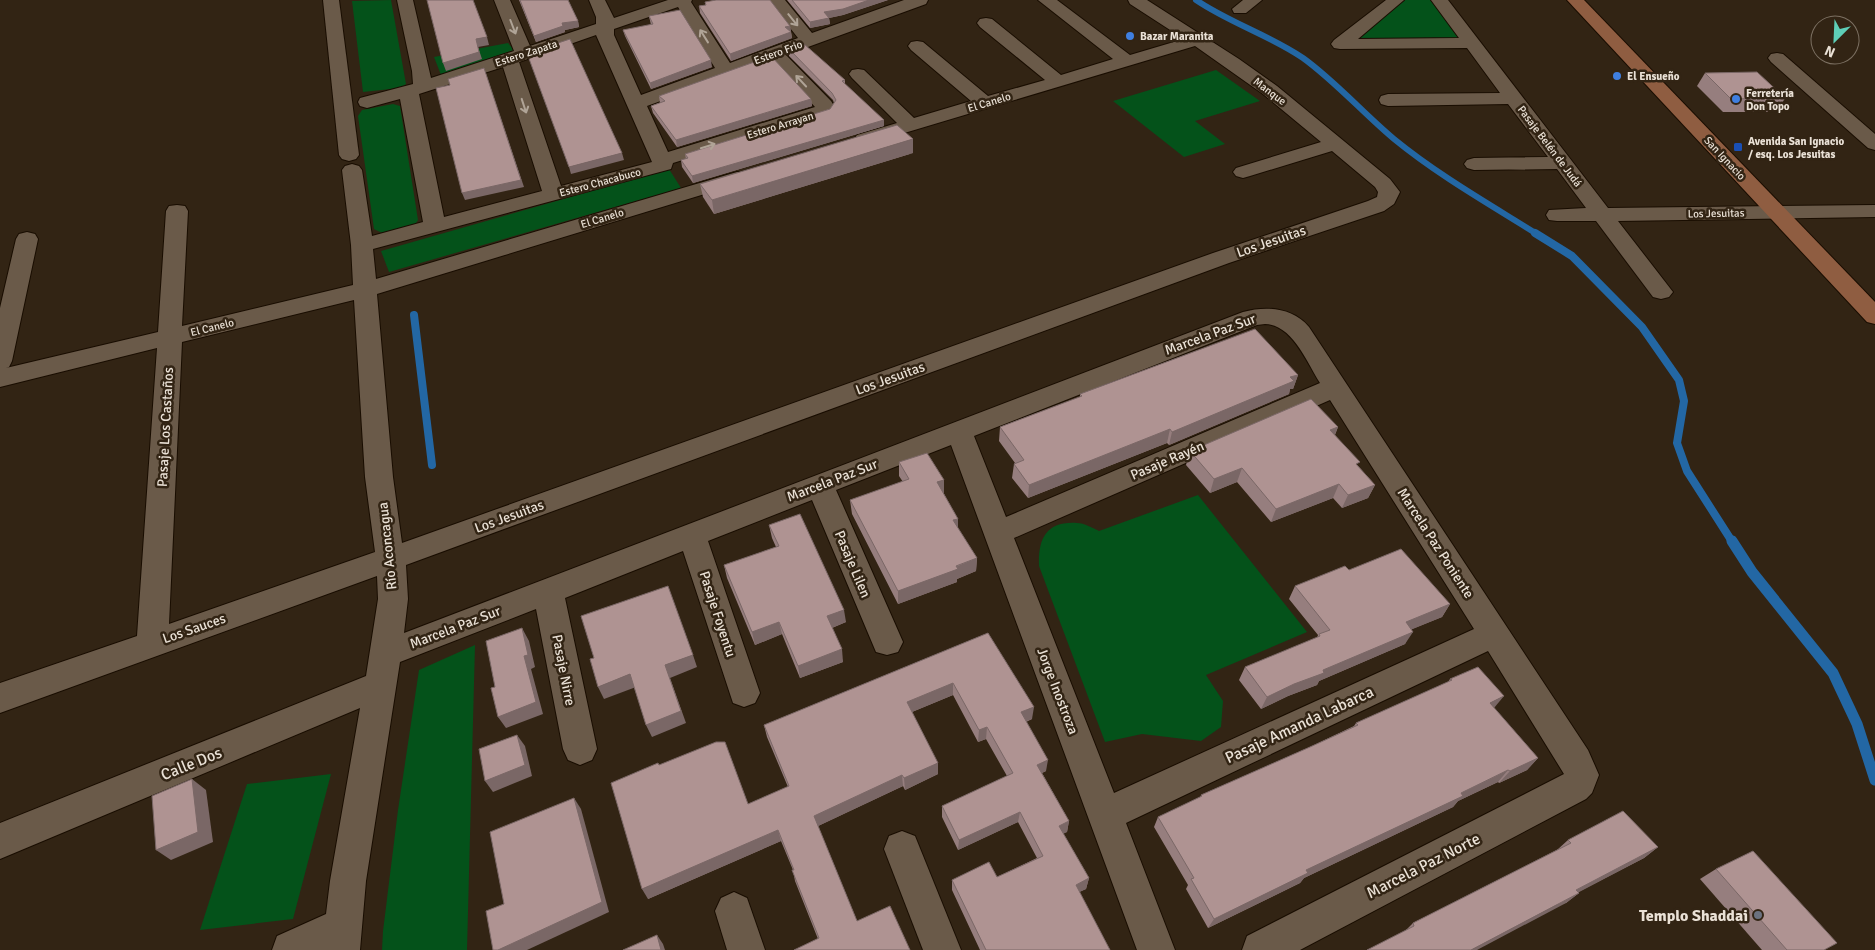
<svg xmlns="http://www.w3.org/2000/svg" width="1875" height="950" font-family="Signika,sans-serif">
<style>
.green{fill:#04521a}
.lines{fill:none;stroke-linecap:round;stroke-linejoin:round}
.stream-far2{stroke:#2367a4;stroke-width:6}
.stream-far1{stroke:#2367a4;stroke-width:8}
.stream{stroke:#2367a4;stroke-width:11}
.minor-casing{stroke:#190d01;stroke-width:2}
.secondary-casing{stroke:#190d01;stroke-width:2}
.minor{fill:#6a5a49;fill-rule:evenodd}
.secondary{fill:#8f5d41;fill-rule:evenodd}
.wall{fill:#967e7e}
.shaded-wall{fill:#7a6766}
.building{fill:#af9392;stroke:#7a6766}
.oneway{stroke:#b0a497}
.shop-dot{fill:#3f7fe0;stroke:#322414;stroke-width:2}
.transit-dot{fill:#1a4fb4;stroke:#322414;stroke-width:2}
.worship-dot{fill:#6b7280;stroke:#322414;stroke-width:2}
.labels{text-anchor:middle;stroke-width:5;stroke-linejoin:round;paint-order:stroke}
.far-poi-label{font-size:11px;font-weight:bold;fill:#eae1d6;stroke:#322414;text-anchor:start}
.far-street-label{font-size:11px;fill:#eae1d6;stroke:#322414}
.street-label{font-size:14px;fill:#eae1d6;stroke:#322414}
.near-street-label{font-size:16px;fill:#eae1d6;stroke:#322414}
.near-poi-label{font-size:16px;font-weight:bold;fill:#eae1d6;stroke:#322414;text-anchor:end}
</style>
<rect width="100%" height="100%" fill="#322414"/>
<g class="green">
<polygon points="391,0 406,84 400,88 363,92 352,1"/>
<polygon points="1405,0 1436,0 1464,38 1351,39"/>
<polygon points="508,43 514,50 441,75 434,57"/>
<polygon points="1216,70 1260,101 1195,121 1225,144 1184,157 1113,101"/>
<polygon points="393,104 400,106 418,220 414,226 382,233 374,229 358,116 362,110"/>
<polygon points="669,169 681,188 389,272 381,251"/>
<path d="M1198 495 1307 632 1206 675 1223 701 1221 727 1201 741 1142 734 1105 742 1039 566C1038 539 1046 521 1077 523 1084 523 1093 528 1099 531Z"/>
<polygon points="475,645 467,950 382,950 383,931 398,810 419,670"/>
<polygon points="331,774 293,919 200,930 247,784"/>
</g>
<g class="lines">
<path class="stream-far2" d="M1196 0C1230 23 1269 35 1303 58 1335 81 1364 114 1394 139 1438 175 1489 204 1537 234"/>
<g class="stream-far1">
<polyline points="1535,233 1572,256 1642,327 1679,380 1684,401 1677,443 1687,471 1733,543"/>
<polyline points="414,315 432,465"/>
</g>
<polyline class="stream" points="1732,541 1752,572 1833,673 1857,724 1875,780"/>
<g class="minor-casing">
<g id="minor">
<polygon points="323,0 339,0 359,155 356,159 349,161 342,159 339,155"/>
<path d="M397 0H413L431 78 514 51 494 0H510L530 46 596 24V17L589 0H605L614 18 668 0H692L691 2 730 63 798 38 768 0H785L812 33 904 0H928L926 4 786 55 831 101 835 107 829 115 673 163 671 169 373 249 376 279 730 174 737 172 744 174 747 178 744 182 377 294 393 477 402 543 1213 253 1368 201 1377 197 1378 192 1375 187 1332 151 1250 176 1243 178 1236 176 1233 172 1236 168 1321 142 1263 94 1195 46 871 143 864 145 857 143 854 139 857 135 897 123 852 78 849 74 852 70 858 69 864 70 914 118 971 101 911 50 908 46 911 42 917 41 923 42 988 96 1045 80 980 27 977 23 980 19 986 18 992 19 1061 75 1113 59 1038 0H1057L1130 55 1184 39 1130 4 1128 0H1147L1239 59 1277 86 1390 179 1400 192 1394 204 1384 211 1229 263 406 565 408 599 404 633 1243 312C1266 306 1292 307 1309 327L1588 750 1599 775 1592 793 1586 799 1300 950H1242L1247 936 1564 774 1488 651 1126 823 1175 950H1137L951 445 836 490 903 642 898 652 887 655 876 652 812 500 708 541 760 693 755 703 744 707 733 703 683 551 565 598 597 749 592 760 580 765 568 760 563 749 536 609 400 662 366 881 360 950H272L277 936 326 914 330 881 360 708 0 859V823L366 676 378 599 377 576 0 713V683L137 636 157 348 0 387V308L16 239 19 234 27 232 35 234 38 239 12 361 9 367 6 368 158 332 166 211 169 206 177 205 185 206 188 211 182 326 353 285 351 245 342 170 345 166 352 164 359 166 362 170 372 236 423 222 400 99 367 108 360 106 358 102 360 98 413 84 412 71ZM678 7 715 68 641 95 614 35V29ZM596 35 652 162 561 186 519 62ZM772 60 815 107 668 152 647 106ZM503 67 542 191 444 217 419 94ZM354 300 365 477 375 552 169 624 182 342ZM1265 324C1293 325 1307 363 1320 383L1006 517 974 436 1257 325ZM1330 400 1474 629 1114 793 1014 538Z"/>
<polygon points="1243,0 1262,0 1246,13 1234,13 1232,9"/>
<polygon points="1386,0 1404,0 1358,39 1459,38 1431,0 1448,0 1608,208 1875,205 1875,217 1618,221 1673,292 1669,297 1661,299 1653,297 1596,221 1557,221 1549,220 1546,215 1549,210 1586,208 1557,169 1474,170 1467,168 1464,164 1467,160 1474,158 1548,157 1508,104 1388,106 1381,104 1379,100 1381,96 1388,94 1500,93 1467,48 1340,49 1334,48 1331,44 1334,40"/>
<polygon points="1777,53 1783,54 1875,134 1875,150 1868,148 1771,62 1768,58 1771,54"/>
<polygon points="902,831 915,836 961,950 923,950 884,849 889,836"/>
<polygon points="734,892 747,898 765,950 727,950 715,911 721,898"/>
</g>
</g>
<g class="secondary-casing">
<polygon id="secondary" points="1567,0 1584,0 1875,302 1875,324 1867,322"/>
</g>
<use href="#minor" class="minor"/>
<use href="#secondary" class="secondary"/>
</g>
<g class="wall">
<polygon points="519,0 568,0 578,21 579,27 565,30 565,32 536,42"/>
<polygon points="787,0 888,0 843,15 829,18 830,24 810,28"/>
<polygon points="705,2 790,26 792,38 731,61 700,13 699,6 705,5"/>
<polygon points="649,16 712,67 651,89 625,36 623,30 651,25"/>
<polygon points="789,49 845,80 845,84 884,126 693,183 682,167 681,160 686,159 685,154 830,109 834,103 833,100 789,56"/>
<polygon points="1705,73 1785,98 1777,112 1723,112 1697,86"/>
<polygon points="659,96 811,99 812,106 677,147 653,113 651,106 660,103"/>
<polygon points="913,153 714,214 703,197 700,184"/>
<polygon points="1298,375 1293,389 1290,389 1289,394 1169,445 1167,443 1028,498 1012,478 1014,464 1015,463 999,441 1000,427 1080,397 1080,394"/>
<polygon points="1338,427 1335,435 1358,466 1375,485 1368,498 1342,508 1333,498 1271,522 1237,482 1210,493 1186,465 1190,451"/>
<polygon points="899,462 944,494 958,519 958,529 977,558 976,571 957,579 957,582 898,604 852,514 850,500 903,482 899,476"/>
<polygon points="769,525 846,622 832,628 843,662 800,678 782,634 755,645 727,578 724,565 776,547 772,538"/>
<polygon points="1349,570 1450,604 1442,617 1412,629 1405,644 1319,681 1317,685 1288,696 1261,709 1239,680 1245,667 1317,638 1318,635 1289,599 1295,586"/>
<polygon points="988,633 1032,719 1026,722 1046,771 1042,773 1069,821 1067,832 1063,833 1089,878 1086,889 1079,892 1110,950 980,950 952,890 952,880 997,877 1037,858 1018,822 958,850 942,817 942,806 1007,776 986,739 978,742 953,695 912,712 938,774 905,790 903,786 818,826 857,921 910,950 818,939 795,881 793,870 781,841 648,899 659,765 748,804 788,787 767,737 764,725"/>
<polygon points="1450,679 1494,708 1538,758 1527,770 1499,783 1498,782 1458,801 1453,807 1304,878 1300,883 1208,928 1186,889 1188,885 1154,827 1158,817 1200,798 1201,795 1310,747 1354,726 1356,723 1448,682"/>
<polygon points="1568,840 1658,847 1644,858 1578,892 1579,893 1566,903 1406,930 1413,923 1557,850"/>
<polygon points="1716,869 1824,950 1762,950 1700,879"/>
</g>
<g class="shaded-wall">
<polygon points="869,0 888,0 843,15 829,18 830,24 810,28 810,22 824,12"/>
<polygon points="578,21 579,27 565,30 565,32 536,42 534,36 562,23"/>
<polygon points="790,26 792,38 731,61 730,54 785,27"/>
<polygon points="487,37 489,45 478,47 482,59 446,71 443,63 476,39"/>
<polygon points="711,60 712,67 651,89 650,83"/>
<polygon points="486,74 524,187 465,200 462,193"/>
<polygon points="811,99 812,106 677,147 676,140"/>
<polygon points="884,120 884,126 693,183 692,176"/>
<polygon points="913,139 913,153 714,214 712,200"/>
<polygon points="622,153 624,160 571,174 569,167"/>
<polygon points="1298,375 1293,389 1290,389 1289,394 1169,445 1172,432 1290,377"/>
<polygon points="1338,427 1332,441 1330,430"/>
<polygon points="1170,429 1167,443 1028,498 1029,485"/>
<polygon points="1242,468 1237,482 1210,493 1214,479"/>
<polygon points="944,480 944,494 937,496 937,482"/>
<polygon points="1339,484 1333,498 1271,522 1276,509"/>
<polygon points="1375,485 1368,498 1342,508 1348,495"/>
<polygon points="958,519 958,532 953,520"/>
<polygon points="977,558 976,571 957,579 957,582 898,604 898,591"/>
<polygon points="1450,604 1442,617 1398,635 1406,622"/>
<polygon points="844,610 846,622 829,629 827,616"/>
<polygon points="779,622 782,634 755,645 752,632"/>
<polygon points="522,628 529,641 535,667 531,669 543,714 506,728 498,717 524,656"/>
<polygon points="1413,632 1405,644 1319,681 1317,685 1288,696 1261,709 1267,697 1323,670"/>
<polygon points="842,649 843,662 800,678 798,666"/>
<polygon points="693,655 697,667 670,678 686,723 652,737 646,725 665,665"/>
<polygon points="630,674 636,687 604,699 598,687"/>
<polygon points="953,683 953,695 907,714 907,702"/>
<polygon points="1504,696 1494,708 1490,703"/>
<polygon points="1034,707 1032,719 1019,724 1021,712"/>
<polygon points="987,727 986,739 978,742 979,730"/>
<polygon points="517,735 525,746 532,776 493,792 485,781"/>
<polygon points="1538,758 1527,770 1499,783 1510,771"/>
<polygon points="1048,760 1046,771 1035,776 1037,765"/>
<polygon points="938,763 938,774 905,790 904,778"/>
<polygon points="1508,770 1498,782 1458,801 1453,807 1304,878 1300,883 1208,928 1214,919 1306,870"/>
<polygon points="902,775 903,786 816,827 814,816"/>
<polygon points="192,779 206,790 213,842 171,860 156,850"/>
<polygon points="574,798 581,809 609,912 527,950 498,950"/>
<polygon points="1020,812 1018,822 958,850 959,840"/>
<polygon points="1069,821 1067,832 1057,837 1059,826"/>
<polygon points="778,830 781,841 648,899 642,889"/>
<polygon points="1658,847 1644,858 1564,900 1576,890"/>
<polygon points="1089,878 1086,889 1073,895 1076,885"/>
<polygon points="1579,893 1566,903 1477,950 1471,950"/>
<polygon points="657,935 663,944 665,950 661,950"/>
</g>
<g class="building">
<polygon points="427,0 473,0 487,37 476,39 479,52 443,63"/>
<polygon points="520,0 568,0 578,21 562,23 563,26 534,36"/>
<polygon points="716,0 770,0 790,26 785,27 791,32 730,54 699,6 706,5 705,2"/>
<polygon points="792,0 869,0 843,9 824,12 829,18 810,22"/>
<polygon points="680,10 711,60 650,83 623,30 653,24 649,16"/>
<polygon points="570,39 622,153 569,167 528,56 542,54 540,49"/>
<polygon points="804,44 845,80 842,81 884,120 692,176 681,160 688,158 685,154 830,109 836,100 832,93 789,49"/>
<polygon points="771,56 811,99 676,140 651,106 665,101 659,96"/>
<polygon points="484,68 521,180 462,193 436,88 450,85 448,79"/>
<polygon points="1757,72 1785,98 1731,99 1705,73"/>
<polygon points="897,125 913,139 712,200 700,184"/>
<polygon points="1255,329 1298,375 1290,377 1294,381 1172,432 1170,429 1029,485 1014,464 1024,460 1000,427 1082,396 1080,394"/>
<polygon points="1311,399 1338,427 1330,430 1360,462 1356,464 1375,485 1348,495 1339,484 1276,509 1242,468 1214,479 1190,451"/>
<polygon points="927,453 944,480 937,482 958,519 953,520 977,558 956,566 958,569 898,591 850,500 909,479 899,462"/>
<polygon points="800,514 844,610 827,616 842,649 798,666 779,622 752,632 724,565 779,546 769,525"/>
<polygon points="1401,549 1450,604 1406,622 1413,632 1323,670 1324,673 1294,684 1267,697 1245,667 1320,636 1319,634 1330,630 1295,586 1345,566 1349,570"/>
<polygon points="668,586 693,655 665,665 681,711 646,725 630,674 598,687 590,659 594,658 581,616"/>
<polygon points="522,628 528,655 524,656 536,702 498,717 491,688 495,687 486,641"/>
<polygon points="988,633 1034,707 1021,712 1048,760 1037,765 1069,821 1059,826 1089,878 1076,885 1110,950 986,950 952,880 989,862 997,877 1043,856 1020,812 959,840 942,806 1013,773 987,727 979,730 953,683 907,702 938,763 904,778 902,775 814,816 857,921 890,906 910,950 794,950 819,938 792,870 794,870 778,830 642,889 611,783 658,763 659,765 716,742 725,742 748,804 789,786 764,725"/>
<polygon points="1478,667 1504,696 1490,703 1538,758 1510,771 1508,770 1461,793 1463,796 1306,870 1308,873 1214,919 1191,879 1194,878 1158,817 1202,796 1201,795 1310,747 1358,725 1356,723 1452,680 1450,679"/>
<polygon points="517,735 525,765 485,781 479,749"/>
<polygon points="192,779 198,832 156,850 152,796"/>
<polygon points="574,798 602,902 498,950 493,950 486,911 504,904 490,832"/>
<polygon points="1623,811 1658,847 1576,890 1579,893 1471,950 1367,950 1414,926 1413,923 1571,843 1568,840"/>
<polygon points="1753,851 1837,943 1824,950 1787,950 1716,869"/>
<polygon points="657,935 661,950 623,950"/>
</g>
<defs><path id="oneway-shaft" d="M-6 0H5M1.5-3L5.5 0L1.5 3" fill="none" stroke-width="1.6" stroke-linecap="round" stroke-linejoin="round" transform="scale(1.25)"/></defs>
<g class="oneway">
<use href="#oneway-shaft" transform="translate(793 20) rotate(51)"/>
<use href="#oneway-shaft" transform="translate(513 27) rotate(69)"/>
<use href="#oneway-shaft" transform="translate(704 36) rotate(-122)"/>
<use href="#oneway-shaft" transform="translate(801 81) rotate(-133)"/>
<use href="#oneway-shaft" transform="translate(524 106) rotate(72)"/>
<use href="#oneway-shaft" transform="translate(708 146) rotate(-17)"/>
</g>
<g class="shop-dot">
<circle cx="1130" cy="36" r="5"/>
<circle cx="1617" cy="76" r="5"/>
<circle cx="1736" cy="99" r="5"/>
</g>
<rect class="transit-dot" x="1733" y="142" width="10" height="10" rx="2.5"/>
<circle class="worship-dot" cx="1758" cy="915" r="5"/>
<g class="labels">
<g class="far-poi-label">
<text x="1140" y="40">Bazar Maranita</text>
<text x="1627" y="80">El Ensueño</text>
<text x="1746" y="97">Ferretería<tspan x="1746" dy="13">Don Topo</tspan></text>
<text x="1748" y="145">Avenida San Ignacio<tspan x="1748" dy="13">/ esq. Los Jesuitas</tspan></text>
</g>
<g class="far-street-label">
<text transform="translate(778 52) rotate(-20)" y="4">Estero Frio</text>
<text transform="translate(526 53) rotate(-18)" y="4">Estero Zapata</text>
<text transform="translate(1270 91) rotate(37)" y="4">Manque</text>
<text transform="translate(989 102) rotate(-17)" y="4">El Canelo</text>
<text transform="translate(780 125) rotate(-17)" y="4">Estero Arrayan</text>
<text transform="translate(1550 146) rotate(53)" y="4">Pasaje Belén de Judá</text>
<text transform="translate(1725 158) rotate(47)" y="4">San Ignacio</text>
<text transform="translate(600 182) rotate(-15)" y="4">Estero Chacabuco</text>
<text transform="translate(1716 213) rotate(-1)" y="4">Los Jesuitas</text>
<text transform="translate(602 218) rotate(-17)" y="4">El Canelo</text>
<text transform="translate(212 327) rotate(-14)" y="4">El Canelo</text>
</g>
<g class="street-label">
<text transform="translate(1271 241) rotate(-19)" y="5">Los Jesuitas</text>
<text transform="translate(1210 334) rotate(-20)" y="5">Marcela Paz Sur</text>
<text transform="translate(890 378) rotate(-20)" y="5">Los Jesuitas</text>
<text transform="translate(165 427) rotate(-87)" y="5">Pasaje Los Castaños</text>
<text transform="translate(1167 460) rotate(-23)" y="5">Pasaje Rayén</text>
<text transform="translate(832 480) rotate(-21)" y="5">Marcela Paz Sur</text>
<text transform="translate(509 516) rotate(-20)" y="5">Los Jesuitas</text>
<text transform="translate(1436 543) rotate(57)" y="5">Marcela Paz Poniente</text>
<text transform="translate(387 546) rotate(-96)" y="5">Río Aconcagua</text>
<text transform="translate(853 564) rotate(67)" y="5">Pasaje Lilen</text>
<text transform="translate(718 614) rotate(72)" y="5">Pasaje Foyentu</text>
<text transform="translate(455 627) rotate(-21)" y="5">Marcela Paz Sur</text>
<text transform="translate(194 628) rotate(-19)" y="5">Los Sauces</text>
<text transform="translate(564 670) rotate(79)" y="5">Pasaje Nirre</text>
<text transform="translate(1058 691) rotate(69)" y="5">Jorge Inostroza</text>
</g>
<g class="near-street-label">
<text transform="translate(1299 724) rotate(-25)" y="6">Pasaje Amanda Labarca</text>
<text transform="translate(191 763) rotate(-22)" y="6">Calle Dos</text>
<text transform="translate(1423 865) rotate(-27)" y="6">Marcela Paz Norte</text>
</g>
<g class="near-poi-label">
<text x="1748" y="921">Templo Shaddai</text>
</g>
</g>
<g transform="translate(1835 40) rotate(204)"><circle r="24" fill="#322414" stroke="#7c7062"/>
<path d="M0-4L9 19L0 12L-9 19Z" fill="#5eceb7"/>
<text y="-8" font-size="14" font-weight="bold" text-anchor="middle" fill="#eae1d6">N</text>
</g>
</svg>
